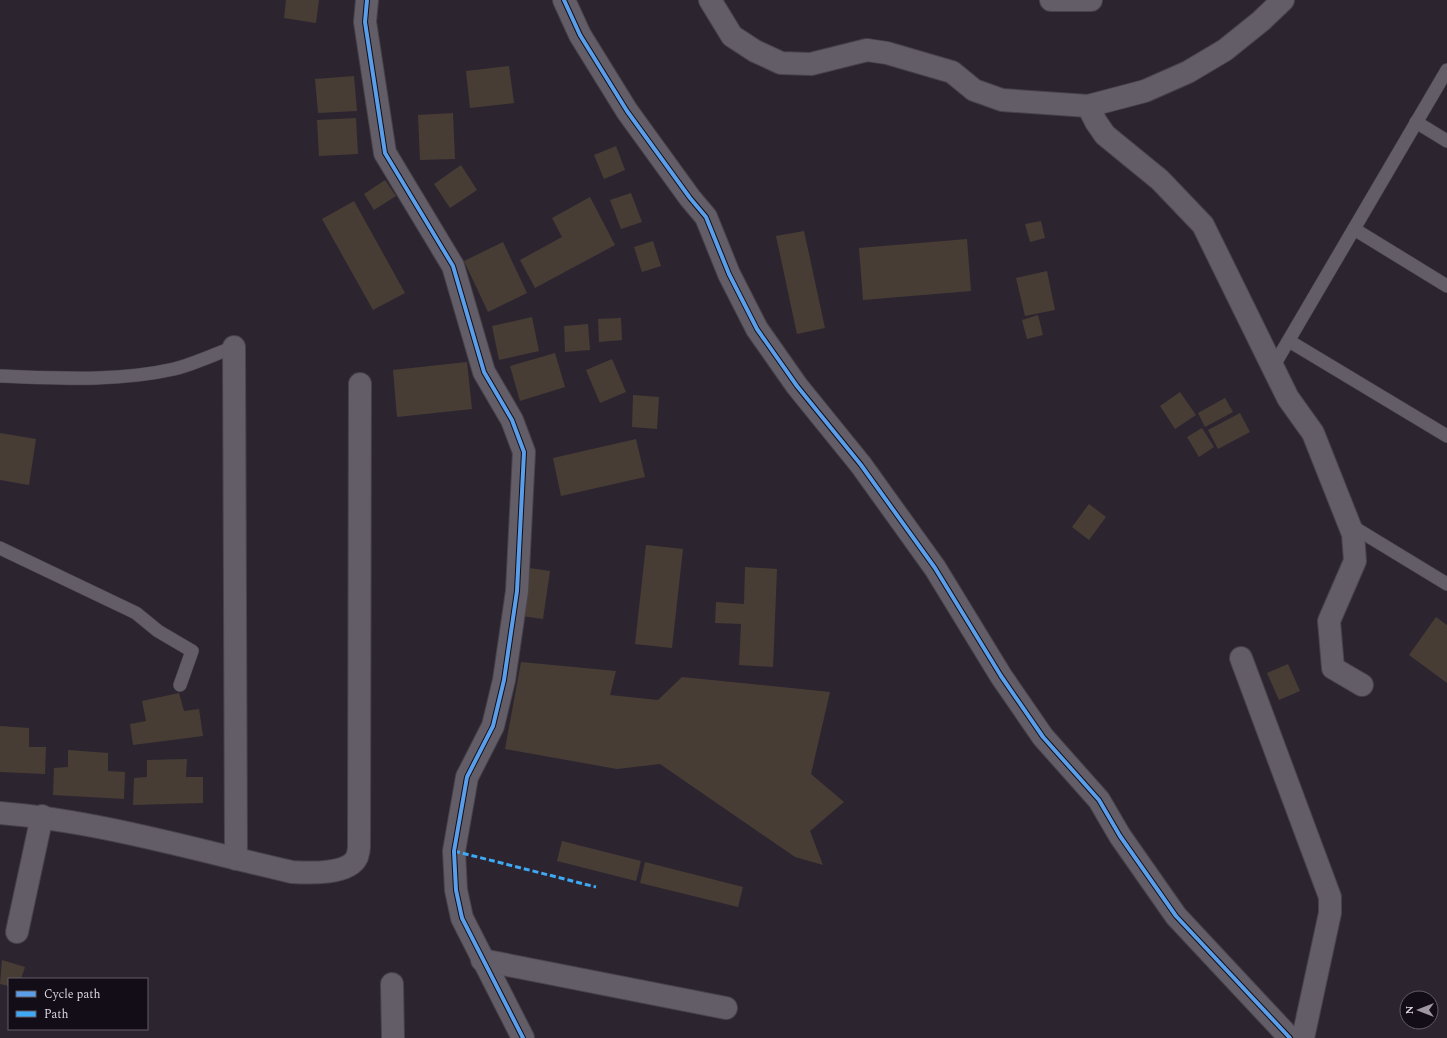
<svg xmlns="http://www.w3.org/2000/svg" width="1447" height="1038" font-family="Spectral,serif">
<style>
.building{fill:#473d35}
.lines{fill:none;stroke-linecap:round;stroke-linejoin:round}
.service-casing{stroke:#48434b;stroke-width:14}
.minor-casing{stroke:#48434b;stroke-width:24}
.service{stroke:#625d66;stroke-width:13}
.minor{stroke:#625d66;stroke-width:22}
.quiet{stroke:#3fa9f5;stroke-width:3;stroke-dasharray:6 3;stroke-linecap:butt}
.cycleway-casing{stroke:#120d16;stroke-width:6}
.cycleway{stroke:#5a9eea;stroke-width:4}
</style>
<rect width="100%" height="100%" fill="#2c2530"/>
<g class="building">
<polygon points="286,0 319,0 316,23 284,18"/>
<polygon points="509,66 514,103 470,108 466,71"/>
<polygon points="354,76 357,111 318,113 315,79"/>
<polygon points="453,113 455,159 420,160 418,115"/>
<polygon points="356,118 358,154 319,156 317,120"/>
<polygon points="616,146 625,170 604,179 594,155"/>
<polygon points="461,165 477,190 450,208 434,184"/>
<polygon points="385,180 396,196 374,210 364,194"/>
<polygon points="631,193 642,222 621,229 610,200"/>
<polygon points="590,197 615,245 535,288 520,260 562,237 552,218"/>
<polygon points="354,201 405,293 373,310 322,219"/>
<polygon points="1041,221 1045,238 1030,242 1025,224"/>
<polygon points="804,231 825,328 797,334 776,236"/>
<polygon points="967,239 971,291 863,300 859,248"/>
<polygon points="653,241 661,266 642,272 634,247"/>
<polygon points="503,242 527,293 488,312 464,261"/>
<polygon points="1047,271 1055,310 1025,316 1016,278"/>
<polygon points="1038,315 1043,335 1027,339 1022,320"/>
<polygon points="532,317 539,351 499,360 492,326"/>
<polygon points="621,318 622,340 599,342 598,319"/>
<polygon points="588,324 590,350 565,352 564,326"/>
<polygon points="555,353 565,387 520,401 510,366"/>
<polygon points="612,359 626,392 600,403 586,370"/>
<polygon points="467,362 472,409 397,417 393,370"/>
<polygon points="1180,392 1196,415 1175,429 1160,406"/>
<polygon points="633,395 659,397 657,429 632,427"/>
<polygon points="1225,398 1233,412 1205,427 1198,413"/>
<polygon points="1240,413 1250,432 1218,449 1208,430"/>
<polygon points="1202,428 1214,447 1199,457 1187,437"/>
<polygon points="0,433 36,439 29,485 0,480"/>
<polygon points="636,439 645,477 561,496 553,458"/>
<polygon points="1089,504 1106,517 1089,540 1072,527"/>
<polygon points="646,545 683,549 672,648 635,644"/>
<polygon points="745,567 777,569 773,667 739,665 741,624 715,623 716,602 744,604"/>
<polygon points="529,568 550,571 543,619 522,616"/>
<polygon points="1436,617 1447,625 1447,683 1409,655"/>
<polygon points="521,662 616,671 610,695 658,700 682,677 830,692 811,774 844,802 810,831 823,865 795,857 660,764 617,769 505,749"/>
<polygon points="1288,664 1300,691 1279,700 1267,673"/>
<polygon points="179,693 184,711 199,709 203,736 133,745 130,724 146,721 142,701"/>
<polygon points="0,726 29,728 29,747 46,747 45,774 0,772"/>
<polygon points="68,750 108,753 108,771 125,772 124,799 53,795 54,768 68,767"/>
<polygon points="187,759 186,777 203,777 203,803 133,805 134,778 147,777 147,760"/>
<polygon points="562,841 641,861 636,881 557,861"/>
<polygon points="645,862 743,887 738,907 640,883"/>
<polygon points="2,960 25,967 21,979 9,979 9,986 0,984"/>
</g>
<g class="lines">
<g class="service-casing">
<g id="service">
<polyline points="1416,122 1447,141"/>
<polyline points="1354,229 1447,286"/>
<polyline points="1289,341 1447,436"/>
<polyline points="1273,367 1447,70"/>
<path d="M0 376C58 378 117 382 174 369 194 364 215 354 234 347"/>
<polyline points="1350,525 1447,584"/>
<polyline points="0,548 136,613 158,631 192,651 180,685"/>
</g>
</g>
<g class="minor-casing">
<g id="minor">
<polyline points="367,0 365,22 385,153 453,266 484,372 512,420 524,452 517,591 504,680 493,726 467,777 454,851 456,890 462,918 523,1038"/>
<polyline points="564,0 580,35 627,111 690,198 706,217 729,274 757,329 797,386 861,465 935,568 1001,676 1043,737 1099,800 1120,836 1176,916 1290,1038"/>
<polyline points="710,0 732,36 755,51 781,63 811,64 867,50 887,53 952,72 974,90 1002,100 1088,106 1145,91 1188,72 1225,50 1261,21 1283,0"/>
<polyline points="1051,0 1091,0"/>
<polyline points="1088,106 1096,122 1105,135 1160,180 1203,225 1288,398 1313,433 1353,534 1355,561 1329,621 1333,668 1362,685"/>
<polyline points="234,347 236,859"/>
<polyline points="1241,658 1330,897 1330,913 1303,1038"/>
<path d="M0 813C98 821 196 850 292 872 308 873 349 875 357 857 358 854 359 850 359 847L360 384"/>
<polyline points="17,932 42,816"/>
<polyline points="482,960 726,1008"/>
<polyline points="392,984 393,1038"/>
</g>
</g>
<use href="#service" class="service"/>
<use href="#minor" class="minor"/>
<polyline class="quiet" points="454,851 596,887"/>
<g class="cycleway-casing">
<g id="cycleway">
<polyline points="367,0 365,22 385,153 453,266 484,372 512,420 524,452 517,591 504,680 493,726 467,777 454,851 456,890 462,918 523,1038"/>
<polyline points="564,0 580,35 627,111 690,198 706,217 729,274 757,329 797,386 861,465 935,568 1001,676 1043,737 1099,800 1120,836 1176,916 1290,1038"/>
</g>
</g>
<use href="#cycleway" class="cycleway"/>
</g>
<rect x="8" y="978" width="140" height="52" fill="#120d16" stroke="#635d68"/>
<rect x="16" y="991" width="20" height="6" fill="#5a9eea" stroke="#635d68"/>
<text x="44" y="998" font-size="12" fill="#ddd6e2">Cycle path</text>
<rect x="16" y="1011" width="20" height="6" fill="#3fa9f5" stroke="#635d68"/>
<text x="44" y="1018" font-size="12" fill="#ddd6e2">Path</text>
<g transform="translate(1419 1010) rotate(270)"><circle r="19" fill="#120d16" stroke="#635d68"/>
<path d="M0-3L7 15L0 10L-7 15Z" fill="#9f98a4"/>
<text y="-6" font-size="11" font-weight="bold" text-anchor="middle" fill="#ddd6e2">N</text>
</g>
</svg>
